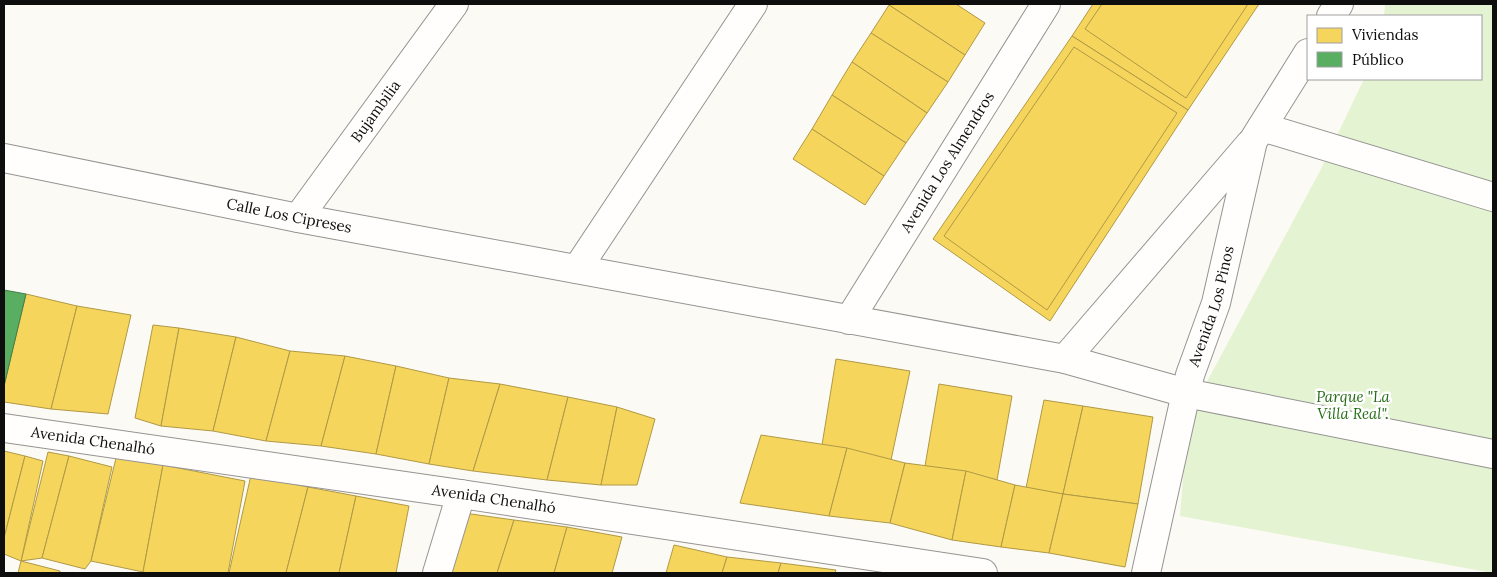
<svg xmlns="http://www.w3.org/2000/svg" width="1497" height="577" font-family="Lora,serif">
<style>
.green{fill:#e4f3d1}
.homes{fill:#f6d55c;stroke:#b09945}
.public{fill:#5aae61;stroke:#437e48}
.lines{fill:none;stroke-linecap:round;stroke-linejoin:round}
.street-casing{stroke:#959492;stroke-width:30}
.street{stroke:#fffefd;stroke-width:28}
.labels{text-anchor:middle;stroke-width:5;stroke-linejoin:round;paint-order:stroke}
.street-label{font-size:15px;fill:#0e0e0e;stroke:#fff}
.park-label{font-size:15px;font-style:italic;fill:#276d18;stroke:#fff}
</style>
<rect width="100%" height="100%" fill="#fcfaf4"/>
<polygon class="green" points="1385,4 1493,4 1493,573 1180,516 1188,417 1320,171 1364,79 1481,79 1481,16 1384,16"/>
<g class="homes">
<polygon points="890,4 956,4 985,23 965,55 889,5"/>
<polygon points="1093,4 1259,4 1188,110 1072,36"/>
<polygon points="1102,4 1248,4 1186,98 1085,29"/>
<polygon points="889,5 965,55 948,82 871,33"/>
<polygon points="871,33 948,82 927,113 852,62"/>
<polygon points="1072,36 1188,110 1050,321 933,239"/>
<polygon points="1074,47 1177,113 1047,310 944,236"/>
<polygon points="852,62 927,113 906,143 832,95"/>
<polygon points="832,95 906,143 884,176 812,129"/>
<polygon points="812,129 884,176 865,205 793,159"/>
<polygon points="26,294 77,306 51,409 4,402 4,386"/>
<polygon points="77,306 131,315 108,414 51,409"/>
<polygon points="153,325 179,328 161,426 135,418"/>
<polygon points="179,328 236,337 213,431 161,426"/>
<polygon points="236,337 290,351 266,441 213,431"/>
<polygon points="290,351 345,356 321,446 266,441"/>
<polygon points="345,356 396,366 376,454 321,446"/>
<polygon points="836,359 910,371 891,460 822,445"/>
<polygon points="396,366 449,378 429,464 376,454"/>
<polygon points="449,378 500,384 473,471 429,464"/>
<polygon points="500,384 568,397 547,480 473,471"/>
<polygon points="939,384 1012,396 997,480 925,466"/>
<polygon points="568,397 617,407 601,485 547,480"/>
<polygon points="1044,400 1083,406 1063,494 1026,488"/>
<polygon points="1083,406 1153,417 1138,504 1063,494"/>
<polygon points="617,407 655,419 637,485 601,485"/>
<polygon points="761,435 847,448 829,516 740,503"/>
<polygon points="847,448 905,463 890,523 829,516"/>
<polygon points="4,451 25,456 4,538"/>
<polygon points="48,452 69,456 42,558 21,561"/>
<polygon points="25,456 43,461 21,561 4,554 4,538"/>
<polygon points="69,456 112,467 91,561 85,569 42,558"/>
<polygon points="116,458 163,465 143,572 91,561"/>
<polygon points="905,463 966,471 952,540 890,523"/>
<polygon points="163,465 245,481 228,573 147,573 143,572"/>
<polygon points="966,471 1015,485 1001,547 952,540"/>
<polygon points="251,475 308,487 286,573 229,573"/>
<polygon points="1015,485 1063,494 1049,553 1001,547"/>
<polygon points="308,487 356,496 339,573 286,573"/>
<polygon points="1063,494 1138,504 1125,567 1049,553"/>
<polygon points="356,496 409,506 396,573 339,573"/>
<polygon points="464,513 514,520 497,573 447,573"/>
<polygon points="514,520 567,527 554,573 497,573"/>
<polygon points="567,527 622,537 612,573 554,573"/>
<polygon points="674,545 727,557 722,573 666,573"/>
<polygon points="727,557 781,563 778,573 722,573"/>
<polygon points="21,561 60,571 60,573 18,573"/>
<polygon points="781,563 836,570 835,573 778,573"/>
</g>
<polygon class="public" points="4,290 26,294 4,386"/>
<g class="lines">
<g class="street-casing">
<g id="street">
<polyline points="1331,16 1339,4"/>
<polyline points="1262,127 1493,197"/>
<path id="s1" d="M4 158 298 218 1065 359 1186 393 1493 454"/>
<path id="s2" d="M298 218 454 4"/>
<polyline points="577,269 753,4"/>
<path id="s3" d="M849 320 1046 4"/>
<polyline points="1065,359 1250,144"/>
<path id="s4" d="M4 428 461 494 983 573"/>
<polyline points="437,573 461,494"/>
<path id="s5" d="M1146 573 1190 375 1216 303 1253 141 1308 53"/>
</g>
</g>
<use href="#street" class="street"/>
</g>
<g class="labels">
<g class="street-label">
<text dy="5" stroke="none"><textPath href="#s2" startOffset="132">Bujambilia</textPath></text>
<text dy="5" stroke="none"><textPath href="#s3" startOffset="186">Avenida Los Almendros</textPath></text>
<text dy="5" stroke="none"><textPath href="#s1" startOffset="291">Calle Los Cipreses</textPath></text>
<text dy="5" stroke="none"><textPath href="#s5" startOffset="275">Avenida Los Pinos</textPath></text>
<text dy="5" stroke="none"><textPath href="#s4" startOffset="90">Avenida Chenalhó</textPath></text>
<text dy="5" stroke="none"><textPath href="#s4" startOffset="495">Avenida Chenalhó</textPath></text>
</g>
<g class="park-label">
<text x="1353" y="402">Parque "La<tspan x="1353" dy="17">Villa Real".</tspan></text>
</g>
</g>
<rect width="1497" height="577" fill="none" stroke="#0e0e0e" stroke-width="10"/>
<rect x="1307" y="15" width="175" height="65" fill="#ffffff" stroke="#9f9f9f"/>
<rect x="1317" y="28" width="25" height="15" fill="#f6d55c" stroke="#9f9f9f"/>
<text x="1352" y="40" font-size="15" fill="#0e0e0e">Viviendas</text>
<rect x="1317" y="52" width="25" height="15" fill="#5aae61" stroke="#9f9f9f"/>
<text x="1352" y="65" font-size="15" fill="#0e0e0e">Público</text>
</svg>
